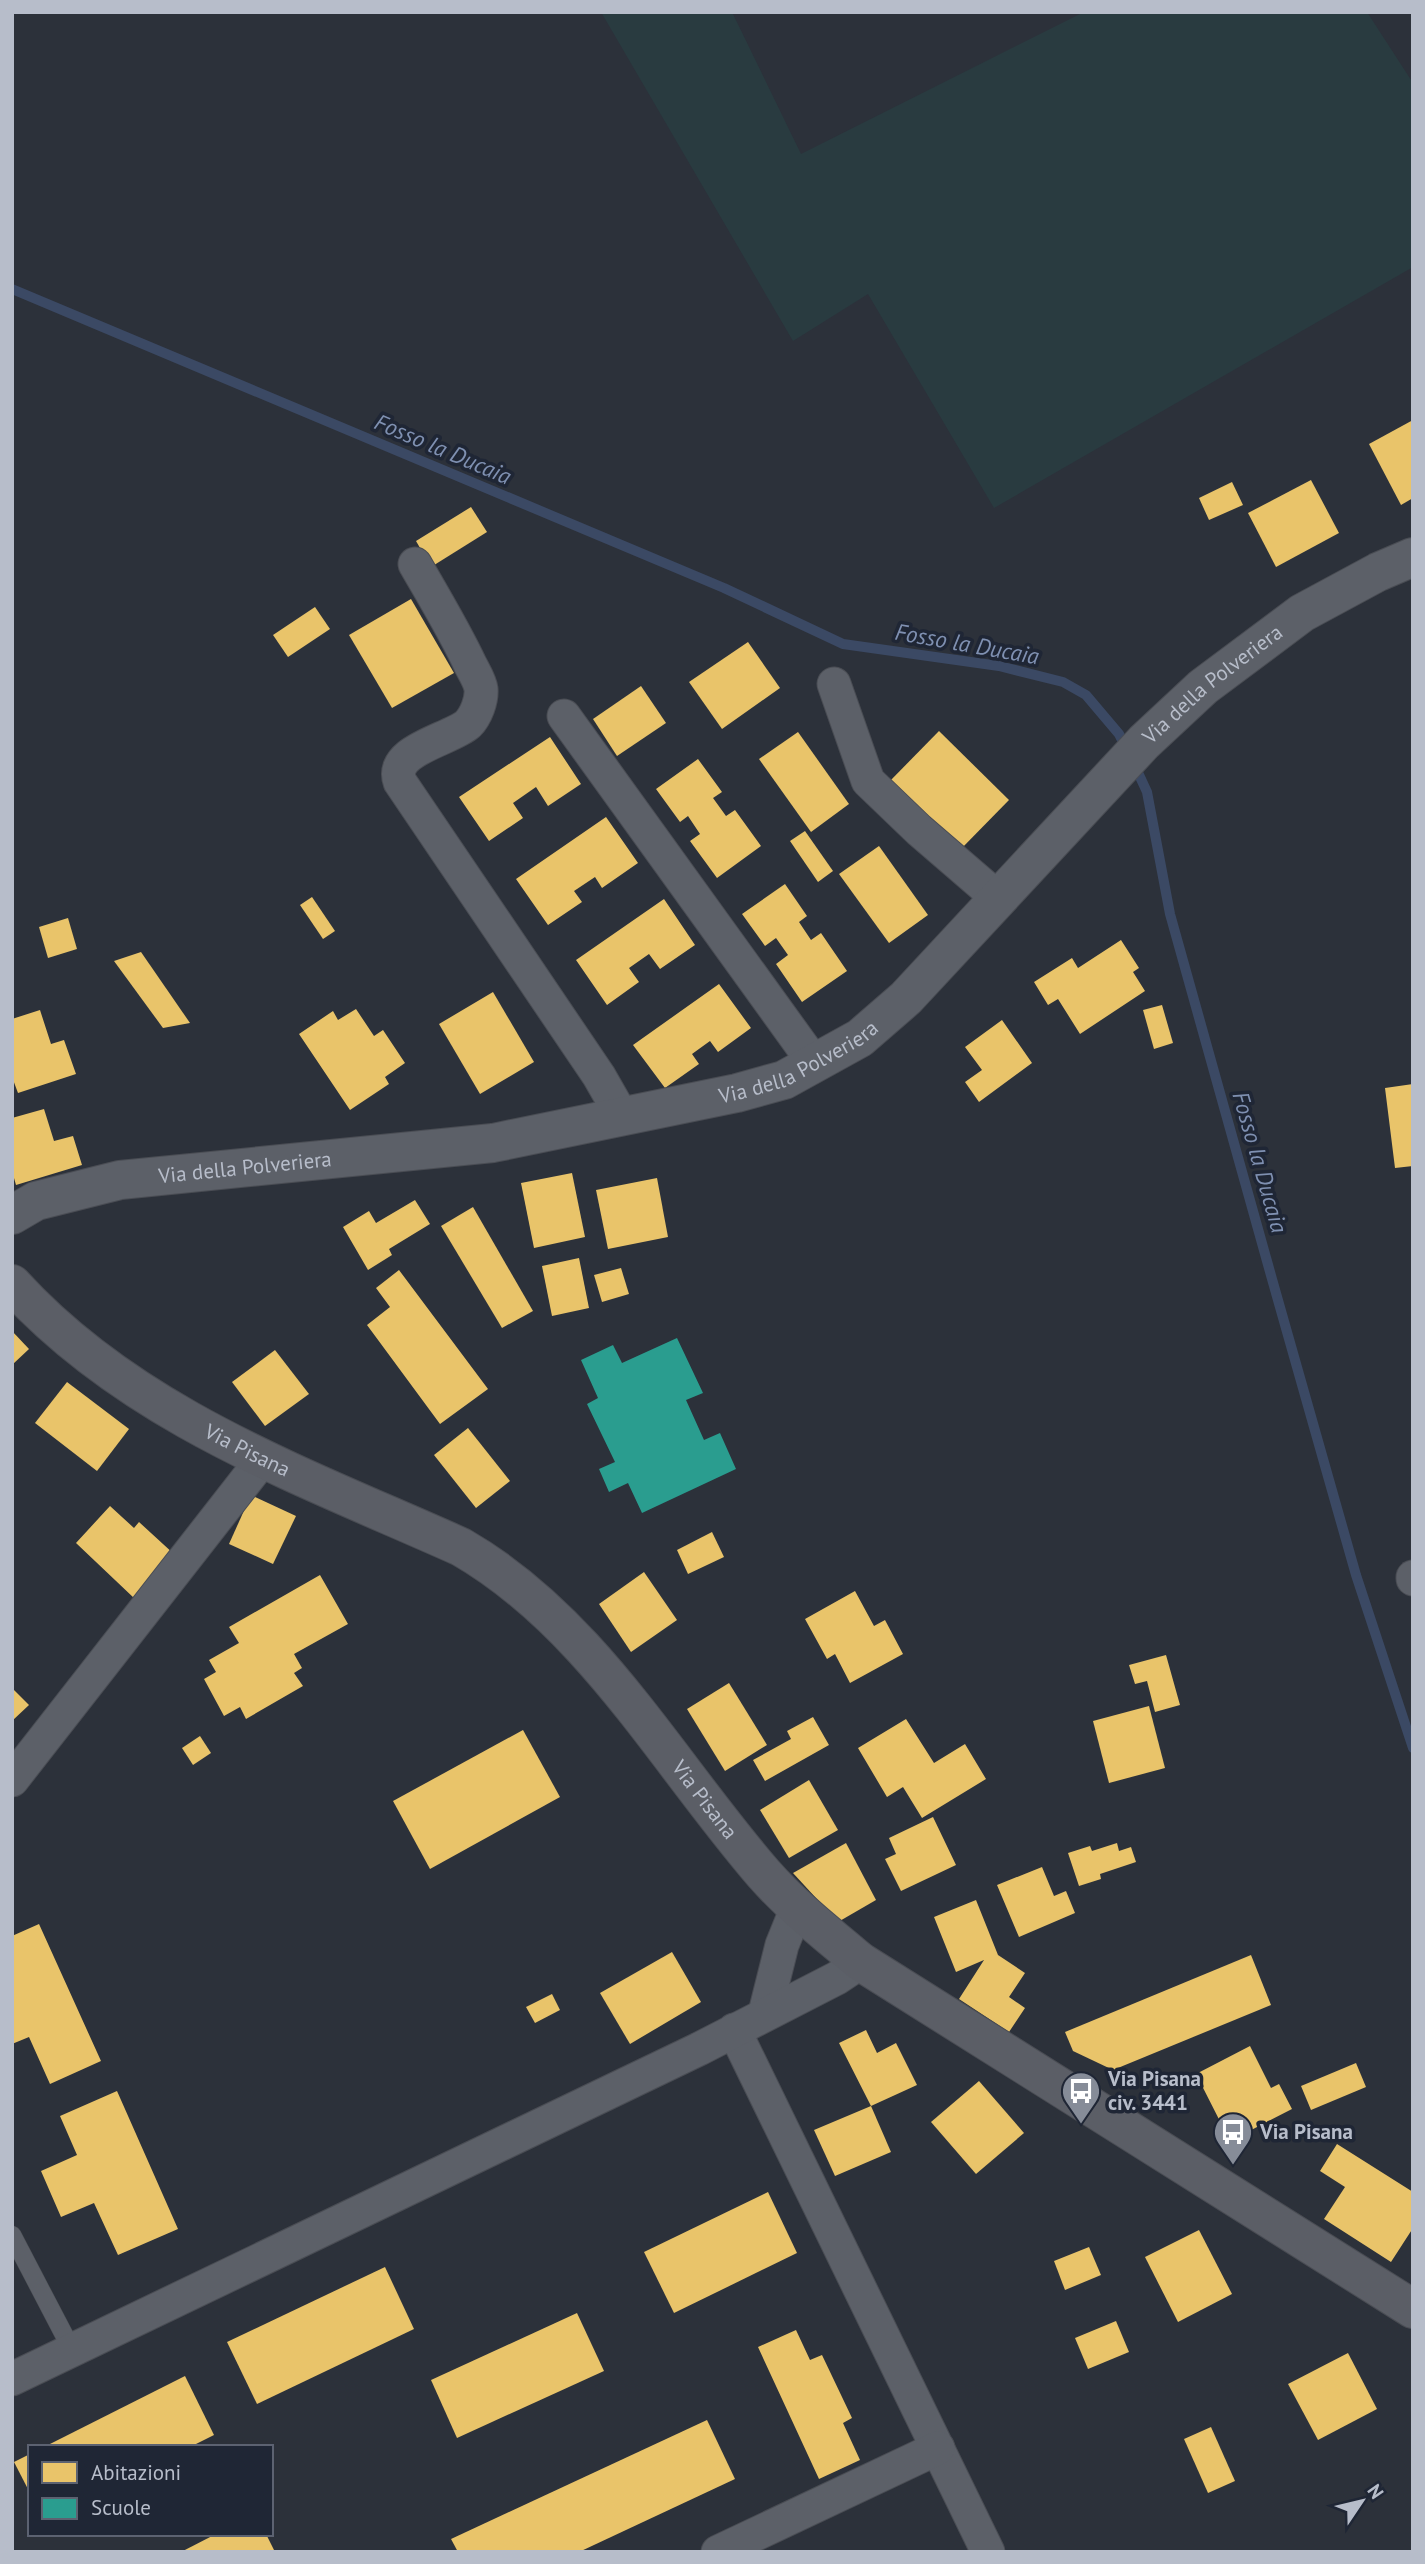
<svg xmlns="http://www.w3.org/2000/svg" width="1425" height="2564" font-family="'PT Sans',sans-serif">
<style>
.green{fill:#293b40}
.homes{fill:#e9c46a}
.schools{fill:#2a9d8f}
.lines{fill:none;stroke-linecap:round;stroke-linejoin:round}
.stream{stroke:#3b4964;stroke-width:10}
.service-casing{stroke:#4a4d54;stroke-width:19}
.minor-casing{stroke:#4a4d54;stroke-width:35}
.tertiary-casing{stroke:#4a4d54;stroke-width:40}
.secondary-casing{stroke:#4a4d54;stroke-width:40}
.service{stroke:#5c6068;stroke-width:18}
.minor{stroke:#5c6068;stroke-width:33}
.tertiary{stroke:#5c6068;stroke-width:38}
.secondary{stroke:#5b5e66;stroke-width:38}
.labels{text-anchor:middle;stroke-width:7;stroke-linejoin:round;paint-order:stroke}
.street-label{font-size:21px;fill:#b7bdca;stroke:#1f2635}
.poi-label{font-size:21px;font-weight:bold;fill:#b7bdca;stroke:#1f2635;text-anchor:start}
.water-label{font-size:23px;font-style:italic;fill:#7f90b1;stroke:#1f2635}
</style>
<rect width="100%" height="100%" fill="#2c313a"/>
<polygon class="green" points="601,12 732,12 801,154 1084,12 1367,12 1413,83 1413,267 994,508 868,294 793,341"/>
<g class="homes">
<polygon points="1413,420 1413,498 1401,505 1369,444"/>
<polygon points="1311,480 1339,533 1276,567 1248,513"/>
<polygon points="1232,482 1243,505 1209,520 1199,498"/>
<polygon points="471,507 487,532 431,567 416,541"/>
<polygon points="411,599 454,673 392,708 349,635"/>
<polygon points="315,607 330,629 288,657 273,635"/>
<polygon points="748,642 780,688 722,729 689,682"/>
<polygon points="641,686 666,723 617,756 593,719"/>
<polygon points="939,731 1009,800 959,851 889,782"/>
<polygon points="798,732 849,804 811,832 759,759"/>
<polygon points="550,737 581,784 548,806 536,787 513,803 523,818 489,841 459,797"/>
<polygon points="698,759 722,792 713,798 726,816 735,810 761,846 717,878 690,841 700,834 688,816 680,822 656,789"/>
<polygon points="606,817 638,863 602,888 595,877 574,891 582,902 548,925 516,879"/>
<polygon points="805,831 833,871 818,882 790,841"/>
<polygon points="879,846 928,915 889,943 839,874"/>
<polygon points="785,884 807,916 799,922 811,940 821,933 847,971 802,1002 776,964 788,955 776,938 765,946 742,914"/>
<polygon points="312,897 335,931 323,939 300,905"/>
<polygon points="664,899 695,945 660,969 649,954 629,968 639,982 607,1005 576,960"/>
<polygon points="68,918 77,949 48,958 39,927"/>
<polygon points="1121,940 1139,968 1133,972 1145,991 1080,1034 1058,999 1048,1005 1034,982 1072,958 1078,968"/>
<polygon points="141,952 190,1023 163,1028 114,961"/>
<polygon points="719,984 751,1028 718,1052 710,1041 692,1054 699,1064 665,1088 633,1045"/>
<polygon points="493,992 534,1062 480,1094 439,1024"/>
<polygon points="1162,1005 1173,1043 1154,1049 1143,1010"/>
<polygon points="356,1009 374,1036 383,1030 405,1063 385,1077 389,1084 350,1110 299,1034 333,1011 338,1020"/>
<polygon points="40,1010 51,1044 64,1040 76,1074 18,1093 12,1077 12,1019"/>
<polygon points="1002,1020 1032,1063 979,1102 965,1082 982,1070 965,1047"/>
<polygon points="1413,1084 1413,1166 1395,1168 1385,1088"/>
<polygon points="44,1109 54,1141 73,1136 82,1165 16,1185 12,1171 12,1118"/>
<polygon points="572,1173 585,1237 534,1248 521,1183"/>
<polygon points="657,1178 668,1237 608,1249 596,1190"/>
<polygon points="415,1200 430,1224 389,1249 392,1255 368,1270 343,1227 369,1211 376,1223"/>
<polygon points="473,1207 533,1311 502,1328 441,1226"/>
<polygon points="579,1258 589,1308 552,1316 542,1266"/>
<polygon points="621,1268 629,1294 602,1302 594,1275"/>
<polygon points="399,1270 488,1389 440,1424 367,1325 390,1307 376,1288"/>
<polygon points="12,1331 29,1349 12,1365"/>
<polygon points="275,1350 309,1394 265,1426 232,1382"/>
<polygon points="67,1382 129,1429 97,1471 35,1423"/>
<polygon points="468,1428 510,1481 476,1508 434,1455"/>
<polygon points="251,1495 296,1516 273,1564 229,1544"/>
<polygon points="110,1506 134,1528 139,1522 175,1555 135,1599 76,1543"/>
<polygon points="712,1532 724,1557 688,1574 677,1550"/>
<polygon points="644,1572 677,1620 631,1652 599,1604"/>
<polygon points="320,1575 348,1624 294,1654 302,1668 294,1673 303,1686 246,1719 240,1707 224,1716 204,1679 216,1672 209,1660 239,1643 229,1627"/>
<polygon points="855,1591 874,1626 885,1620 903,1654 850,1683 835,1654 827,1659 805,1619"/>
<polygon points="1166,1655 1180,1705 1155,1712 1147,1681 1135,1684 1129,1665"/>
<polygon points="729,1683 767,1745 725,1771 687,1709"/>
<polygon points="12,1688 29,1705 12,1721"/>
<polygon points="1149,1706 1165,1768 1109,1783 1093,1721"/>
<polygon points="813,1717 829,1745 765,1781 753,1760 791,1739 787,1731"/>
<polygon points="906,1719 934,1763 965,1744 986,1779 922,1818 903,1787 887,1797 858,1748"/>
<polygon points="523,1730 560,1797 430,1869 393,1801"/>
<polygon points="200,1736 211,1753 193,1765 182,1748"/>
<polygon points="809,1780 838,1830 789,1858 760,1810"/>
<polygon points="933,1817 956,1865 901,1891 885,1859 896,1854 889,1838"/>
<polygon points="846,1843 876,1900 838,1922 793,1873"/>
<polygon points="1117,1843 1119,1851 1131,1847 1136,1862 1100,1874 1101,1879 1079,1886 1068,1853 1090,1846 1092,1851"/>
<polygon points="1042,1867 1054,1896 1066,1891 1075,1913 1019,1937 997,1885"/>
<polygon points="976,1900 998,1955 1025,1973 1009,1997 1025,2008 1009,2032 959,1999 984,1960 956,1972 934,1917"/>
<polygon points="39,1924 101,2061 50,2084 29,2037 12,2044 12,1936"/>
<polygon points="672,1952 701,2002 630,2044 600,1993"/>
<polygon points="1251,1955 1271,2005 1113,2070 1073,2051 1065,2032"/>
<polygon points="552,1994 560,2010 535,2023 526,2007"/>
<polygon points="866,2030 877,2053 896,2043 917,2085 871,2106 839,2043"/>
<polygon points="1250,2046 1271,2088 1279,2084 1292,2109 1230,2141 1196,2074"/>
<polygon points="1356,2063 1366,2087 1311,2110 1301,2086"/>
<polygon points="979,2081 1024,2133 976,2174 931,2122"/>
<polygon points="117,2091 178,2229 118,2255 94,2203 61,2217 41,2171 77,2155 60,2116"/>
<polygon points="871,2106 891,2152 835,2176 814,2130"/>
<polygon points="1337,2144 1413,2192 1413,2228 1391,2262 1324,2219 1345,2187 1320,2171"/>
<polygon points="768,2192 797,2253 674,2313 644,2252"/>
<polygon points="1199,2230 1232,2294 1178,2322 1145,2257"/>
<polygon points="1089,2247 1101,2275 1065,2290 1054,2261"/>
<polygon points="385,2267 414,2329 257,2404 227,2342"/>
<polygon points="577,2313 604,2371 457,2438 431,2380"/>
<polygon points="1116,2321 1129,2352 1088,2369 1075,2338"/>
<polygon points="796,2330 810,2360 822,2355 852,2418 843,2423 860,2460 819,2479 758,2347"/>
<polygon points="1348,2353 1377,2409 1318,2440 1288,2384"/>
<polygon points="185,2376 214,2435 190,2447 44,2447"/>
<polygon points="707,2420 735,2479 579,2552 458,2552 451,2539"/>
<polygon points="1211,2427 1235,2481 1208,2493 1184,2439"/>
<polygon points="30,2454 30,2493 14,2462"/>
<polygon points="216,2534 266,2534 275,2552 181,2552"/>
</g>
<polygon class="schools" points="677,1338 703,1393 686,1400 704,1440 720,1433 736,1469 642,1513 628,1483 609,1492 599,1469 615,1462 587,1404 598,1398 581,1360 613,1345 622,1363"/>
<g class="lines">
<g class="stream">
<polyline points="12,289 724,588 843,644 999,666 1063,682 1086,695 1119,734 1127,750"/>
<polyline points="1135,766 1147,792 1170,914 1272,1279 1356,1575 1413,1748"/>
</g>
<g class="service-casing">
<polyline id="service" points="12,2235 72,2350"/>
</g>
<g class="minor-casing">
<g id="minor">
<path d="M415 564C434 597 454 630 470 664 474 672 480 681 481 689 482 700 476 716 468 724 450 740 388 750 400 782L599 1076 623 1118"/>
<polyline points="834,684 868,781 919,830 999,899"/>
<polyline points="564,716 815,1064"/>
<polyline points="1413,1577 1413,1579"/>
<polyline points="12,1780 262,1460"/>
<polyline points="765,2013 782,1945 797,1908"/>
<polyline points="734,2030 988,2552"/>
<polyline points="12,2379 699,2049 837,1978 861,1962"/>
<polyline points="718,2552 938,2448"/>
</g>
</g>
<g class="tertiary-casing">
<g id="tertiary">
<path id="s1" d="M12 1215 36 1201 120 1180 493 1143 737 1093 784 1080 860 1038 906 998 1144 742 1203 687 1302 613 1378 572 1413 557"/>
</g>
</g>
<g class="secondary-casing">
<g id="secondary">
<path id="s2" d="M12 1284C132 1416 303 1476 461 1547 591 1622 667 1762 763 1873 792 1906 827 1934 861 1962L1413 2309"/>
</g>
</g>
<use href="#service" class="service"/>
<use href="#minor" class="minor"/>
<use href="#tertiary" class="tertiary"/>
<use href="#secondary" class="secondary"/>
</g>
<defs>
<g id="bus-pin" transform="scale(2.0125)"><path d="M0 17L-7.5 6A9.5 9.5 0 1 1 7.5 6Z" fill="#868c98" stroke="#1f2635"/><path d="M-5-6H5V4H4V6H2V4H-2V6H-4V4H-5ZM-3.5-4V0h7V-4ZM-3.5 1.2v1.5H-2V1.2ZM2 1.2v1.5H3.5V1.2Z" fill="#fff"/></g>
</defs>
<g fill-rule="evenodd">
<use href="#bus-pin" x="1081" y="2091"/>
<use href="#bus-pin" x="1233" y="2132"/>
</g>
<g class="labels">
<g class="street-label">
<text dy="7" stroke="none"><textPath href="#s1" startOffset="1374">Via della Polveriera</textPath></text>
<text dy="7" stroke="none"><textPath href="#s1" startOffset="807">Via della Polveriera</textPath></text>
<text dy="7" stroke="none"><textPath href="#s1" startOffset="240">Via della Polveriera</textPath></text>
<text dy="7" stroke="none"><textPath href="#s2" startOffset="290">Via Pisana</textPath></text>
<text dy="7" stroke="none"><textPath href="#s2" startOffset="878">Via Pisana</textPath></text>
</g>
<g class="poi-label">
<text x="1108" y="2086">Via Pisana<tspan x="1108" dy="24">civ. 3441</tspan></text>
<text x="1260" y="2139">Via Pisana</text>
</g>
<g class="water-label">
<text transform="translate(443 449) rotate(23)" y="8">Fosso la Ducaia</text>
<text transform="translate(967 644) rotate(10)" y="8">Fosso la Ducaia</text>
<text transform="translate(1260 1162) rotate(74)" y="8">Fosso la Ducaia</text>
</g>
</g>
<rect width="1425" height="2564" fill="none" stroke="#b7bdca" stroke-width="28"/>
<rect x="28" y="2445" width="245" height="91" fill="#1f2635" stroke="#5c6271" stroke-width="2"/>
<rect x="42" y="2462" width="35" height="21" fill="#e9c46a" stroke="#5c6271" stroke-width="2"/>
<text x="91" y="2480" font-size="21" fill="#b7bdca">Abitazioni</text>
<rect x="42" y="2498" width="35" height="21" fill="#2a9d8f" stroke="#5c6271" stroke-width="2"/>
<text x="91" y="2515" font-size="21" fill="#b7bdca">Scuole</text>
<g transform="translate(1362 2501) rotate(55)" stroke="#1f2635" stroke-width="5" paint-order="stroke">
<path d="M0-5L12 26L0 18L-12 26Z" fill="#b7bdca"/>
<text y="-10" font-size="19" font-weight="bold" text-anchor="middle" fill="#b7bdca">N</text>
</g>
</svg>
